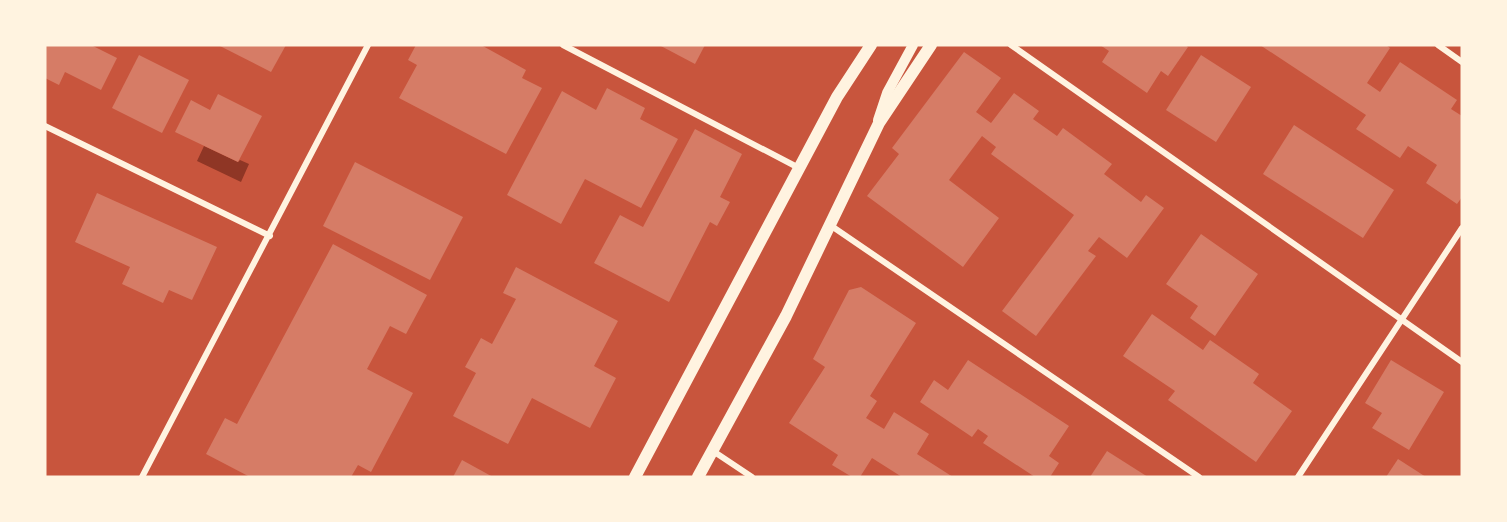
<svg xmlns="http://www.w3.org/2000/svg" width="1507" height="522" font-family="Merriweather,serif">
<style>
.water{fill:#8f3625}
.building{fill:#d67c66}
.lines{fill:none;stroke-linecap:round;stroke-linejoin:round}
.minor{stroke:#fff3e0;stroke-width:6}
.tertiary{stroke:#fff3e0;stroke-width:10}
.secondary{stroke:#fff3e0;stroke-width:12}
</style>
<rect width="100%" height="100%" fill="#c8553d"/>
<polygon class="water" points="204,146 238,162 240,160 249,164 241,182 197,161"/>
<g class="building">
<polygon points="45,45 91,45 117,58 101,90 65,72 59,85 45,78"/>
<polygon points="218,45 286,45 271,72"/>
<polygon points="416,45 481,45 526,70 522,78 542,88 506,154 399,98 417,65 408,60"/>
<polygon points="659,45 705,45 695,64"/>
<polygon points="1100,45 1185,45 1188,47 1168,76 1161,71 1147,93 1102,62 1109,51"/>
<polygon points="1260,45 1386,45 1390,48 1367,83 1380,92 1400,62 1457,100 1451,109 1462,116 1462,197 1457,204 1426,183 1437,165 1408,146 1400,158 1356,129 1366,115"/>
<polygon points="964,52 1001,78 976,112 991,123 1014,93 1039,111 1033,119 1057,136 1063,128 1112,164 1104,174 1141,202 1146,195 1164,208 1127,258 1099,237 1088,251 1096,256 1036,336 1002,311 1074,215 991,154 996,147 982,136 949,180 999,218 963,267 867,196 899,154 892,148"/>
<polygon points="139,55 189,80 162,133 112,108"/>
<polygon points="1201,55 1251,87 1216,142 1166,110"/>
<polygon points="607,88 645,108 640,119 678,139 641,208 585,179 561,224 507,195 562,91 596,110"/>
<polygon points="218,94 262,116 238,162 175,132 191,100 210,110"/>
<polygon points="1294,125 1394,190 1363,238 1263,174"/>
<polygon points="695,129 742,154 720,197 730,202 717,226 710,222 669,302 594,263 620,215 643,227"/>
<polygon points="355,162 463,217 430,280 323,226"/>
<polygon points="97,193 217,247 192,300 169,290 163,303 122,284 130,267 75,242"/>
<polygon points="1201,234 1258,274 1215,336 1190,318 1198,306 1166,284"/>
<polygon points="333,244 427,295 406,334 390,326 367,369 413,393 371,472 358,465 351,477 250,477 206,454 225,418 237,424"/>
<polygon points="516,267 618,321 594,366 616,378 590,428 532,398 508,444 453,416 476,373 465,367 481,338 492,344 516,299 503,293"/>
<polygon points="861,287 916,323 870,396 877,401 866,418 884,429 894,412 929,434 917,454 953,477 902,477 872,458 860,477 852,477 832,465 838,455 789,423 825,367 813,359 849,290"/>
<polygon points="1152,314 1203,350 1210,340 1259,374 1253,383 1292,411 1256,462 1168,400 1175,391 1123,356"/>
<polygon points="968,360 1069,426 1049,456 1059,463 1050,477 1035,477 983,443 988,436 978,429 972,437 920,402 934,380 948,390"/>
<polygon points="1391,360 1444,392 1409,450 1372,428 1382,413 1365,403"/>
<polygon points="1107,451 1148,477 1090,477"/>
<polygon points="1398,459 1426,477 1386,477"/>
<polygon points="462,460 493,477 453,477"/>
</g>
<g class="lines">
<g class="minor">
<polyline points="563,45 799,168"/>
<polyline points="1011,45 1462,362"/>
<polyline points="1438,45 1462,62"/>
<polyline points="45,126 270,236"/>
<polyline points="830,225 1199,477"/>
<polyline points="713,451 752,477"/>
<polyline points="142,477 368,45"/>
<polyline points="1298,477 1462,228"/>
</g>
<polyline class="tertiary" points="878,120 887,93 913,45"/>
<g class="secondary">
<polyline points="635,477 837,97 871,45"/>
<polyline points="698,477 786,316 879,123 931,45"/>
</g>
</g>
<rect width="1507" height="522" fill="none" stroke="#fff3e0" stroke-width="93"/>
</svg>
